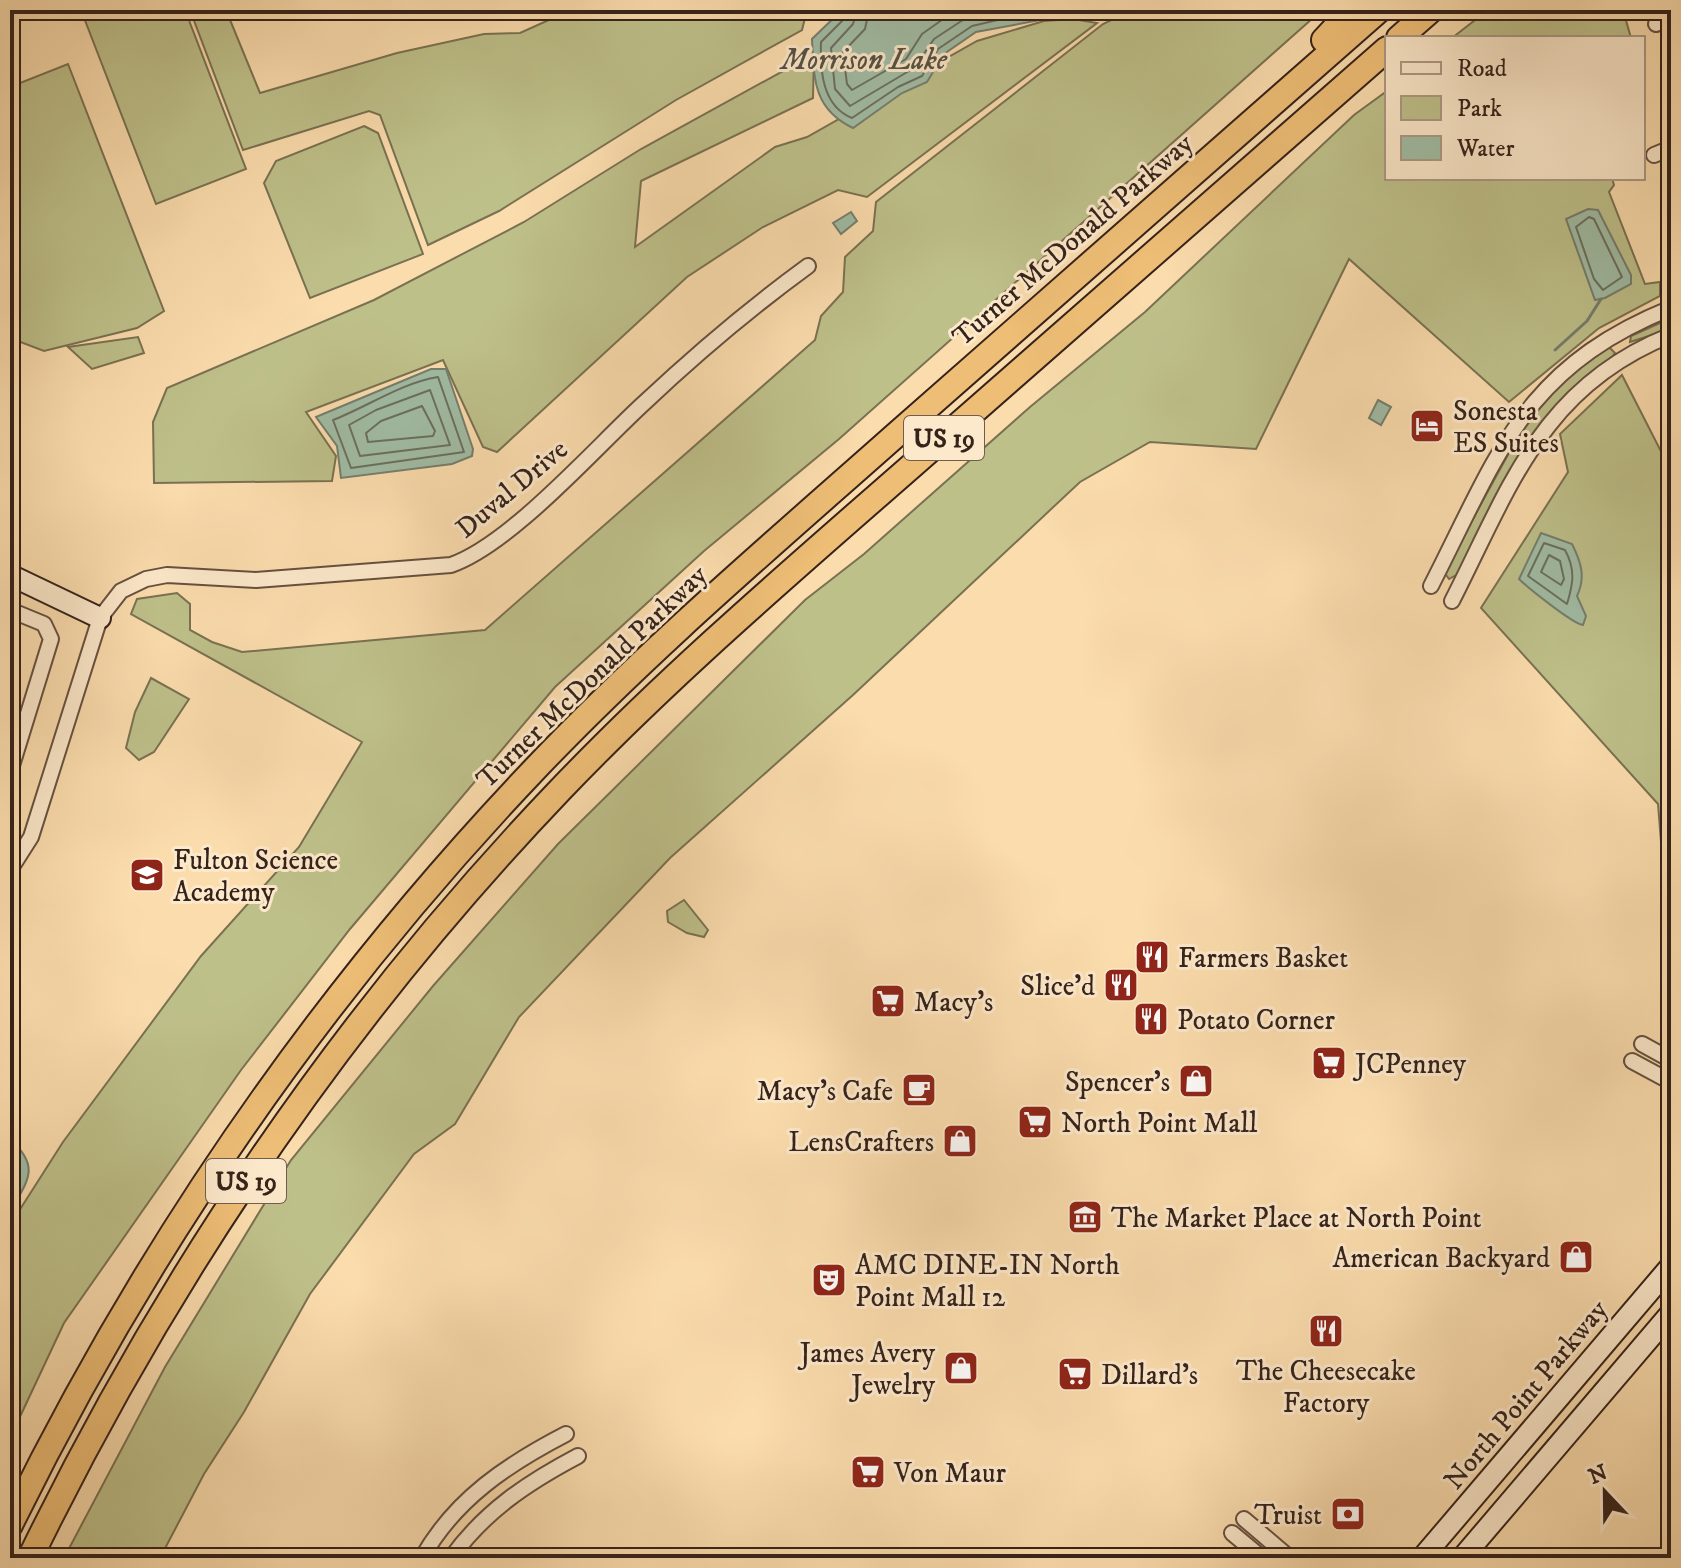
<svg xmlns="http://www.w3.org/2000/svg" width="1681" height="1568" font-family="'IM FELL DW Pica',serif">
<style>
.green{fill:#bec08a;stroke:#7a7152;stroke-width:2}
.water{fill:#a0bca4;stroke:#757e6d;stroke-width:2}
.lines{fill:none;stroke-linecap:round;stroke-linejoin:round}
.shore{stroke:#6a6f5f;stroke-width:2}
.stream{stroke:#757e6d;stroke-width:3}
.street-casing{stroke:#66503f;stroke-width:18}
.secondary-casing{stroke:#35221a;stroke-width:24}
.highway-casing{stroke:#35221a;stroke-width:28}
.street{stroke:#fce8ca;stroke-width:14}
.secondary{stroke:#fce8ca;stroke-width:20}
.highway{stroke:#eebe76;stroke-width:24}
.labels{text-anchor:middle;stroke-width:6;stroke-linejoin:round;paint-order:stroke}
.shield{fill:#fce8ca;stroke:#715d4f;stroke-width:2}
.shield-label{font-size:26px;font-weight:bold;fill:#35221a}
.street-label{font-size:28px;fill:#35221a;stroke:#fce8ca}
.poi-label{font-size:28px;fill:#35221a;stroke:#fce8ca;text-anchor:start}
.water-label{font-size:30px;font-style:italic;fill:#555043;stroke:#fce8ca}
</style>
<rect width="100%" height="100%" fill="#fbdcad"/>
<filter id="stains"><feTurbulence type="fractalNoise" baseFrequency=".0025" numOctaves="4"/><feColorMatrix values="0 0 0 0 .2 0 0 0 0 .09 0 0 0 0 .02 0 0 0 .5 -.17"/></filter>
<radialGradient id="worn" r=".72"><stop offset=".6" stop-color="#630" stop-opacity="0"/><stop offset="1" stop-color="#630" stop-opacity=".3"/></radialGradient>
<g class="green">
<polygon points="81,10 185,10 246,169 156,204"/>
<polygon points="190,10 226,10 260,93 397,53 484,34 520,33 571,10 807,10 802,30 676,100 499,211 428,245 380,115 369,111 243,150"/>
<polygon points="1132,10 1322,10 839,439 704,551 555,687 350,929 241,1070 64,1323 10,1438 10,1225 63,1142 201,956 299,847 362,742 131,614 137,599 177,593 190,604 190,630 212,642 242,652 485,630 815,340 821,316 843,292 845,257 873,231 876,202 1103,24"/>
<polygon points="1488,10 1623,10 1631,38 1452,38"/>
<polygon points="1073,19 1097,23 867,197 838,190 763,227 687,277 497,452 483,447 443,360 306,412 336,456 332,481 154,483 153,422 167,388 374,300 524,222 641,149 814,54 813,98 641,181 635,247 775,147 807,137 977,41 1044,21"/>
<polygon points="68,64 164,311 137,328 44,351 10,338 10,87"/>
<polygon points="1387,91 1387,178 1612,178 1614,185 1609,192 1645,284 1660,282 1660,296 1599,328 1509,402 1349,259 1256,449 1150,442 1080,482 853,695 670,858 519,1017 455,1124 414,1154 310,1294 244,1412 204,1474 160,1558 64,1558 165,1367 291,1160 433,986 558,844 805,600 864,554 1030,407 1145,312 1354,115"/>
<polygon points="364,126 378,133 423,254 310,298 264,183 276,161"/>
<polygon points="1671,318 1671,329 1630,342 1631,336"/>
<polygon points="138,337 144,353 92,369 68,347"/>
<path d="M1608 346 1615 353 1612 357C1529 415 1503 487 1458 574L1449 579 1444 572 1523 427 1572 371Z"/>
<polygon points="1622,375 1671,471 1671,968 1658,804 1481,608 1568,472 1560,434"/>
<polygon points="151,678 189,699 154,752 139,760 126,748 135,712"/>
<polygon points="684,900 708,930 704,937 687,933 668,922 667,911"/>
</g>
<g class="water">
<path d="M842 10H1094L976 32 944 54 927 82 902 93 853 128C813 109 814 79 812 39Z"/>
<polygon points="1588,209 1598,210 1631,275 1631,284 1605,298 1595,300 1566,219"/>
<polygon points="851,212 857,221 841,234 833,223"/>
<path d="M431 369H446L473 449 472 456 452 464 341 478 337 446 316 417C355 401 392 385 431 369Z"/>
<polygon points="1378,400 1391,407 1381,425 1369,418"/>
<path d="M1541 533 1572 544C1581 562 1586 577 1577 596L1586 616 1583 625C1573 624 1527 587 1519 579Z"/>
<path d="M10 1139C41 1167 28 1180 10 1212Z"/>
</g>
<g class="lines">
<g class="shore">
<path d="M847 10 845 18 821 42C820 70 822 106 852 118L898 87 922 76 938 49 972 26 1040 10"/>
<polyline points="857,10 853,24 831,48 835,89 850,106 914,68 934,39 969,16 994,10"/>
<polyline points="869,10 865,29 843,52 847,84 852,90 906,59 922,34 956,10"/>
<polygon points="1589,217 1594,219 1622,277 1603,290 1594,279 1576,227"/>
<path d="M438 377 464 452 351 468 333 420C367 407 401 383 438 377Z"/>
<polygon points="430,390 450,445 360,456 349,425 376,410"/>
<polygon points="422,406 435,431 433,436 368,442 366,433 381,421"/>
<path d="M1544 543 1565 550C1576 570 1573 584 1567 604L1528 576Z"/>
<polygon points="1549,555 1560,561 1564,579 1561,585 1541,572"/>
</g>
<polyline class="stream" points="1555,350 1587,321 1601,299"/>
<g class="street-casing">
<g id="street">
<polyline points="1656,24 1671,17"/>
<polyline points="1654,155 1671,148"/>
<path d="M1431 586C1499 453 1523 368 1671 308"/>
<path d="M1452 601C1510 487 1542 386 1671 335"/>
<polyline points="10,610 44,624 51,639 10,772"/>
<path d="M10 870 31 837 100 618 121 591 146 579 167 575 256 580 451 565C511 544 594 449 643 404 696 354 749 309 808 266"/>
<polyline points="1642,1044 1671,1060"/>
<polyline points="1632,1061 1671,1082"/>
<polyline points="1244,1519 1290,1558"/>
<polyline points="1232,1533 1262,1558"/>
<path d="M422 1558C455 1499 508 1464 566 1434"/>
<path d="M451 1558C485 1511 527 1483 578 1456"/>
</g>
</g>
<g class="secondary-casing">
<g id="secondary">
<polyline points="10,575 100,618"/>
<polyline points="1422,1558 1671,1266"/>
<polyline points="1462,1558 1671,1313"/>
</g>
</g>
<g class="highway-casing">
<g id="highway">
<polyline points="1399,38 1431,10"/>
<polyline points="1324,40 1352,10"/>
<path d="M10 1525C145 1249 321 994 533 771 647 651 773 544 897 434 1058 292 1218 150 1379 10"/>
<path d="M30 1558C167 1276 343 1017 560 790 671 674 794 569 915 463 1073 325 1230 187 1387 49"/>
</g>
</g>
<use href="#street" class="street"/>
<use href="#secondary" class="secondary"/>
<use href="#highway" class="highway"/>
</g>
<defs>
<g id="hotel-square" transform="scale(1.8)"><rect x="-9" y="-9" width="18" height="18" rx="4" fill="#8f2418" stroke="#fce8ca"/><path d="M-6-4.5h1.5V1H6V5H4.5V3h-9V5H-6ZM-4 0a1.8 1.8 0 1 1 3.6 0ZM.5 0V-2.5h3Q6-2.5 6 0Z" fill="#fff"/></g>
<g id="school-square" transform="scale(1.8)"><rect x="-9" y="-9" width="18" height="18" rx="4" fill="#8f2418" stroke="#fce8ca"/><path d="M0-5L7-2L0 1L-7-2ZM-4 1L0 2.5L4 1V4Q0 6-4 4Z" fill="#fff"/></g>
<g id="restaurant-square" transform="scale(1.8)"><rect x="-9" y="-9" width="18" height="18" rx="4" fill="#8f2418" stroke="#fce8ca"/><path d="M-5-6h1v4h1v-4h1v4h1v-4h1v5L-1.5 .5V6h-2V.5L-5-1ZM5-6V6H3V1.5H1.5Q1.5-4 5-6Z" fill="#fff"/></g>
<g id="supermarket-square" transform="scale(1.8)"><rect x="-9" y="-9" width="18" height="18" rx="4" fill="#8f2418" stroke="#fce8ca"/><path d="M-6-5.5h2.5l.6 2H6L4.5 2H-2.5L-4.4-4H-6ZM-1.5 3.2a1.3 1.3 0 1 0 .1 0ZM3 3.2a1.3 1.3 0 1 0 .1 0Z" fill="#fff"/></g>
<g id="shop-square" transform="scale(1.8)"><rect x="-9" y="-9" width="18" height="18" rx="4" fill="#8f2418" stroke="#fce8ca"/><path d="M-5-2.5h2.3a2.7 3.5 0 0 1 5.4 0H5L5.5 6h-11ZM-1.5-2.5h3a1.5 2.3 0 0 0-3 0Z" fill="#fff"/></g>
<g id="cafe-square" transform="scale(1.8)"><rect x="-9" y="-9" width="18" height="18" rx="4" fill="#8f2418" stroke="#fce8ca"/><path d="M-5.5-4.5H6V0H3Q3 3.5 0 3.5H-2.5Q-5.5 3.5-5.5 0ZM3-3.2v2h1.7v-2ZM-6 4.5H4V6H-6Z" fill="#fff"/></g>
<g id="museum-square" transform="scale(1.8)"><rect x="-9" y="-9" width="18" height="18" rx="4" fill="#8f2418" stroke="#fce8ca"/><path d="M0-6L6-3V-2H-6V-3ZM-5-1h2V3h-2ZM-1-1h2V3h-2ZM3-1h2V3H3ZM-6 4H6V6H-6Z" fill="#fff"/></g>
<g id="theatre-square" transform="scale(1.8)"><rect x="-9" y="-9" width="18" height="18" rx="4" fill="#8f2418" stroke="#fce8ca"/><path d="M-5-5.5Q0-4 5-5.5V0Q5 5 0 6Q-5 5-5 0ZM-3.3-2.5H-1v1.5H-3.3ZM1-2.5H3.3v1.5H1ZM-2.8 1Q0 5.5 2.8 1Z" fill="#fff"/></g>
<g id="bank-square" transform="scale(1.8)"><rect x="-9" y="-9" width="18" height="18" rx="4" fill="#8f2418" stroke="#fce8ca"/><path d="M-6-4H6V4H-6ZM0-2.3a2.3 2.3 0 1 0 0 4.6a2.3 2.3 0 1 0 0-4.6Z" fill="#fff"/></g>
</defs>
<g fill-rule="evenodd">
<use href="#hotel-square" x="1427" y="426"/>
<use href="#school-square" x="147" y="875"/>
<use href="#restaurant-square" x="1152" y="957"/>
<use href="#restaurant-square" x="1121" y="985"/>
<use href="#supermarket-square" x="888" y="1001"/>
<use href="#restaurant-square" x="1151" y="1019"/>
<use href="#supermarket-square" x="1329" y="1063"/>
<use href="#shop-square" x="1196" y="1081"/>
<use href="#cafe-square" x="919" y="1090"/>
<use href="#supermarket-square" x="1035" y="1122"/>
<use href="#shop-square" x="960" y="1141"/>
<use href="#museum-square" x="1085" y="1217"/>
<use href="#shop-square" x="1576" y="1257"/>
<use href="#theatre-square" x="829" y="1280"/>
<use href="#restaurant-square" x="1326" y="1331"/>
<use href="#shop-square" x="961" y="1368"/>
<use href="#supermarket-square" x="1075" y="1374"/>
<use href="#supermarket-square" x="868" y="1472"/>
<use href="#bank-square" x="1348" y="1514"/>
</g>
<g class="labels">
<g class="shield">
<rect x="904" y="416" width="80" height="44" rx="6"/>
<rect x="206" y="1159" width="80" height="44" rx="6"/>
</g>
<g class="shield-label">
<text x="944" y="447">US 19</text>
<text x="246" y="1190">US 19</text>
</g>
<g class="street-label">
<text transform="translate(1072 239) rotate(-41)" y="10">Turner McDonald Parkway</text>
<text transform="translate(511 488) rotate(-40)" y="10">Duval Drive</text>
<text transform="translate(591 676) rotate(-44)" y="10">Turner McDonald Parkway</text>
<text transform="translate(1525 1394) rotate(-50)" y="10">North Point Parkway</text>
</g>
<g class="poi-label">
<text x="1453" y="420">Sonesta<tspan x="1453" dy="32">ES Suites</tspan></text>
<text x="173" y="869">Fulton Science<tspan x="173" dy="32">Academy</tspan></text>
<text x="1178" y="967">Farmers Basket</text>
<text x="1095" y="995" text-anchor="end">Slice'd</text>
<text x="914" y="1011">Macy's</text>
<text x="1177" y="1029">Potato Corner</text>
<text x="1355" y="1073">JCPenney</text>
<text x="1170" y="1091" text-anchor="end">Spencer's</text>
<text x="893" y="1100" text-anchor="end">Macy's Cafe</text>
<text x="1061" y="1132">North Point Mall</text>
<text x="934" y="1151" text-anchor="end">LensCrafters</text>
<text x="1111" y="1227">The Market Place at North Point</text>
<text x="1550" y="1267" text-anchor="end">American Backyard</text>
<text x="855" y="1274">AMC DINE-IN North<tspan x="855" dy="32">Point Mall 12</tspan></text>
<text x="935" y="1362" text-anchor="end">James Avery<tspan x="935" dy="32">Jewelry</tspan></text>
<text x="1326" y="1380" text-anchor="middle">The Cheesecake<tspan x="1326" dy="32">Factory</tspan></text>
<text x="1101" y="1384">Dillard's</text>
<text x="894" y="1482">Von Maur</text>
<text x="1322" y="1524" text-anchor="end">Truist</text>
</g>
<g class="water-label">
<text x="864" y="69">Morrison Lake</text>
</g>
</g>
<rect width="1681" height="1568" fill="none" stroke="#fbdcad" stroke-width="40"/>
<rect x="12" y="12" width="1657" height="1544" fill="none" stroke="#35221a" stroke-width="4"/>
<rect x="20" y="20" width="1641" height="1528" fill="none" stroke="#35221a" stroke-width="2"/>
<rect x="1385" y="36" width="260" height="144" fill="#fce8ca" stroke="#ac9984" stroke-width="2"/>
<rect x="1401" y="62" width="40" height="12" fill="#fce8ca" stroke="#ac9984" stroke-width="2"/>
<text x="1457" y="76" font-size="24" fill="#35221a">Road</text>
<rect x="1401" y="96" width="40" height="24" fill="#bec08a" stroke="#ac9984" stroke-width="2"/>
<text x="1457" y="116" font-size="24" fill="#35221a">Park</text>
<rect x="1401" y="136" width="40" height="24" fill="#a0bca4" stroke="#ac9984" stroke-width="2"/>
<text x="1457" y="156" font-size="24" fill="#35221a">Water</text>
<g transform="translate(1605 1492) rotate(338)" stroke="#fce8ca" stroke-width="6" paint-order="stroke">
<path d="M0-6L14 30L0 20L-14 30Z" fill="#35221a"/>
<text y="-12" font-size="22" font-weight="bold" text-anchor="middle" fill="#35221a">N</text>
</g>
<rect width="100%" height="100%" filter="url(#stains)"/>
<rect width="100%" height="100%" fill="url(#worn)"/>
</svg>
